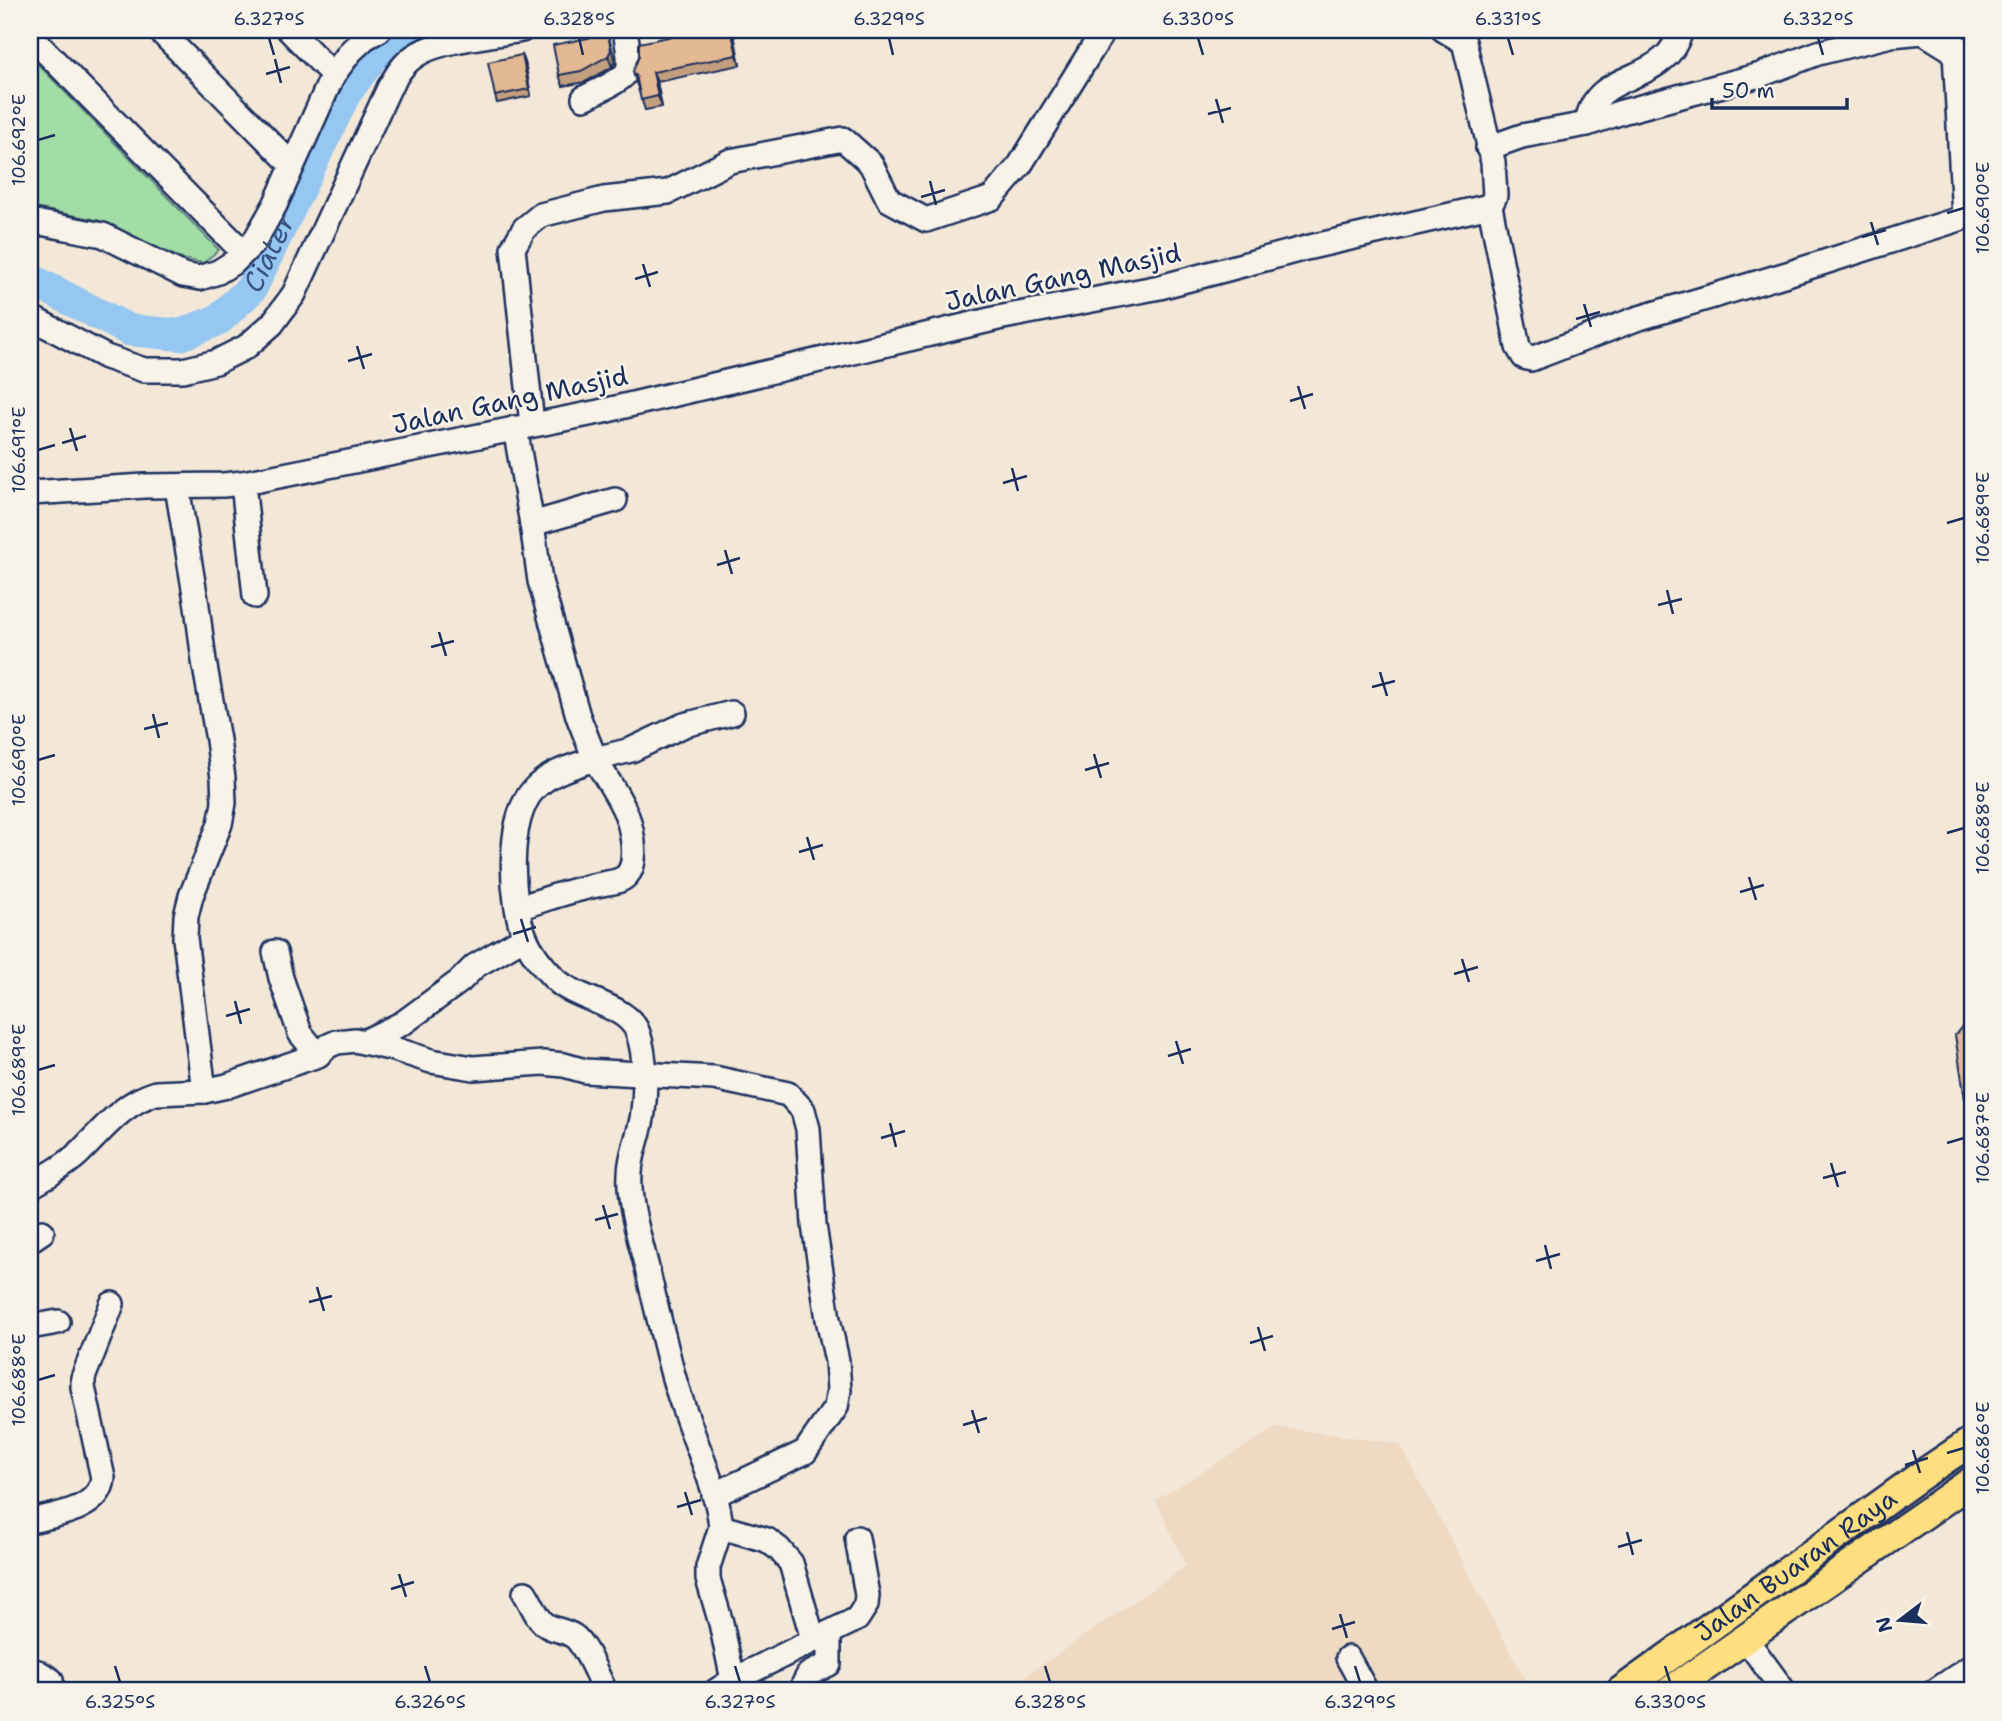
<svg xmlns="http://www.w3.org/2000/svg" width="2002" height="1721" font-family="'Shantell Sans',sans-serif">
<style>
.built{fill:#eed9c2}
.green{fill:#a1dda4;stroke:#5e8681;stroke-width:2}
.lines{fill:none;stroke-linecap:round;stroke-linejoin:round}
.river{stroke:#95c7f2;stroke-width:32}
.minor-casing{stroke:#1b2f5e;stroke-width:28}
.major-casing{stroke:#1b2f5e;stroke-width:33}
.path{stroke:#1b2f5e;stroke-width:3.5;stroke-dasharray:2 5;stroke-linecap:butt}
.minor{stroke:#f7f3e8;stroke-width:23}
.major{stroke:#fddf80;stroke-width:28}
.wall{fill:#c29f7e;stroke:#1b2f5e;stroke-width:2}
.shaded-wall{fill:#9e8266;stroke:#1b2f5e;stroke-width:2}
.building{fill:#e2b992;stroke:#1b2f5e;stroke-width:2}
.ticks{fill:none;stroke:#1b2f5e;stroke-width:2.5}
.labels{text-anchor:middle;stroke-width:5;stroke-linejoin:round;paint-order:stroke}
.street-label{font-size:26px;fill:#1b2f5e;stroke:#f7f3e8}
.water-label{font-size:28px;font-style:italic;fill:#3a5583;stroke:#f7f3e8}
.neatline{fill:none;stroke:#1b2f5e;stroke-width:2.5}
.ticks-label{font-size:18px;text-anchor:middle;fill:#1b2f5e}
</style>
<rect width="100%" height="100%" fill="#f3e7d7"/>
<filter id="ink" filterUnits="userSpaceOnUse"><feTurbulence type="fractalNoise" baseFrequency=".0143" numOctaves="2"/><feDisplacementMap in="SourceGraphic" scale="14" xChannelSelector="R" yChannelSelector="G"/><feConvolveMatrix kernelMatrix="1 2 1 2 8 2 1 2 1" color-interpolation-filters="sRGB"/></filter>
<g filter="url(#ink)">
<polygon class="built" points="1277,1427 1400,1444 1531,1691 1004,1691 1186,1566 1156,1500"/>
<polygon class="green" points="30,56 219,250 203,263 182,259 97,220 30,207"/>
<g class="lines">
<path class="river" id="s1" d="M30 279 129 330 180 335 218 320 251 289 345 94 373 56 416 34 434 30"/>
<g class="minor-casing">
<g id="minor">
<polyline points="159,30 292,165"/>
<polyline points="289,30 333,75"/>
<polyline points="1444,30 1464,42 1493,162 1495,196 1490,206"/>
<polyline points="1951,30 1955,52 1964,217"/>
<polyline points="30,36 243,252"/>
<path d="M584 98C595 92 623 81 628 70 632 59 626 41 625 30"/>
<path d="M1587 124C1593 78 1637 83 1664 58 1673 51 1677 40 1682 30"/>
<polyline points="1488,148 1522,136 1587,124 1622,112 1760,75 1818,53 1891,35 1923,32 1955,52 1972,48"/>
<polyline points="30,221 103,235 183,275 200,278 218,272 234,262 254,242 275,205 333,75 351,51 365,38 379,30"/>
<path d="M30 317 106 357 144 370H183L216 362 246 347 272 324 294 294 389 88C397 74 404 62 418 54 440 40 494 35 522 30"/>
<polyline points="532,424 513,248 524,229 541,215 604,199 668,192 730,161 843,139 871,164 889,200 926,220 992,198 1020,165 1104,30"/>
<path d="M515 428 532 524 540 581 578 716 595 759C574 766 550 772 534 789 506 819 510 901 525 937 531 952 544 968 556 980 578 1001 628 1004 638 1033 646 1056 646 1088 643 1112 641 1133 630 1153 630 1174 628 1204 640 1239 647 1268 655 1302 663 1336 672 1371 677 1391 685 1411 692 1431 703 1462 718 1494 721 1527L767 1540 779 1549 791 1563 813 1639"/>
<polyline points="243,483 255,596"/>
<polyline points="177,487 197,606 204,661 218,740 223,778 224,803 220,824 191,896 186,916 185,938 204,1091"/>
<polyline points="30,493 145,486 223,485 243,483 599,412 998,318 1160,287 1306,248 1490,206 1518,347 1524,357 1531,359 1636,319 1787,274 1972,215"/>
<polyline points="532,524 615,500"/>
<path d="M518 908C546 899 573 889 602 884 611 882 621 882 627 875 640 861 631 822 623 807 615 790 604 775 595 759L631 750 684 725 732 713"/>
<polyline points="275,952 281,978 300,1033 318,1055"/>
<polyline points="364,1042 403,1023 460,981 475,966 525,937"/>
<path d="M30 1186C46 1176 66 1166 79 1153 103 1130 122 1103 156 1093L204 1091 227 1086 318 1055 328 1046 337 1042 355 1040 394 1049 431 1061 473 1068 543 1063 564 1065 585 1071 714 1078 788 1094 803 1110 808 1129 814 1225 828 1319 837 1361 839 1390 836 1407 805 1452 714 1495"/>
<polyline points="30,1240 42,1232"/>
<polyline points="30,1327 58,1322"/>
<path d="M30 1521C55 1515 100 1510 103 1478L83 1387V1378L112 1304"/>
<polyline points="721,1527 708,1567 708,1579 721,1623 733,1680"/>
<path d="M525 1593C531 1602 537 1619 546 1625 555 1631 567 1630 576 1638 589 1652 596 1674 605 1691"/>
<polyline points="1745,1638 1784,1691"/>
<polyline points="1348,1658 1366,1691"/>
<polyline points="30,1670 38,1672 51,1680"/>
<polyline points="716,1691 733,1680 857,1619 866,1605 867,1595 857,1538"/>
<polyline points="800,1691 809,1674 829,1664 829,1633"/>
<polyline points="1935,1691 1972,1666"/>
</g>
</g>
<g class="major-casing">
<g id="major">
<path id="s2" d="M1621 1691 1920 1476 1972 1441"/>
<polyline points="1670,1691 1972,1481"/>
</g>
</g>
<polyline class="path" points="30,81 39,74"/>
<use href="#minor" class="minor"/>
<use href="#major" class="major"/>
</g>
<g class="wall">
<polygon points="702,30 732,30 740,65 657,82 662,107 645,110 634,76"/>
<polygon points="608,34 615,61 612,67 585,82 563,86 559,75"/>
<polygon points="522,55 525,62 531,96 497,103 495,96"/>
</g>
<g class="shaded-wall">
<polygon points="731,30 734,34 740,65 737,55"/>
<polygon points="608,34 615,61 612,67 608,56"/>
<polygon points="522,55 525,62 531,96 529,89"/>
<polygon points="653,72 657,82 662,107 658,96"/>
</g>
<g class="building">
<polygon points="702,30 731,30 737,55 653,72 658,96 641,100 636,75 634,76 633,71 639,56 639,43"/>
<polygon points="608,34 611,50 608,56 581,71 559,75 553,45"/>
<polygon points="522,55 529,89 495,96 488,62"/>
<polygon points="1972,1000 1972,1009 1968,1004"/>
<polygon points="1972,1014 1972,1134 1970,1132 1955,1035"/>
</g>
</g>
<path class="ticks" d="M269 38 274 55M579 38 583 55M889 38 893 55M1198 38 1203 55M1508 38 1513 55M1818 38 1823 55M275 59 281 83M266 74 290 67M1216 99 1223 123M1208 114 1231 108M38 140 55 135M930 181 936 205M921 197 945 190M1947 213 1964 208M1871 222 1878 245M1862 237 1886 230M643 264 650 287M635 279 658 272M1584 304 1591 327M1576 319 1600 312M357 346 364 369M348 361 372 354M1298 386 1305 409M1290 401 1313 394M70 428 77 451M62 443 86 436M38 450 55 445M1012 468 1018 491M1003 483 1027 476M1947 523 1964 518M725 550 732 574M717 565 740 558M1667 590 1673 614M1658 605 1682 599M439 632 446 656M431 647 454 641M1380 672 1387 696M1372 687 1395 681M153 714 159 738M144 729 168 723M1094 754 1101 778M38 760 55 755M1085 770 1109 763M1947 833 1964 828M807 837 814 860M799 852 823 845M1749 877 1756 900M1740 892 1764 885M521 919 528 942M513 934 536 927M1462 959 1469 982M1454 974 1478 967M235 1001 241 1024M226 1016 250 1009M1176 1041 1183 1064M1168 1056 1191 1049M38 1070 55 1065M890 1123 896 1147M881 1138 905 1131M1947 1143 1964 1138M1831 1163 1838 1187M1823 1178 1846 1172M603 1205 610 1229M595 1220 618 1214M1545 1245 1551 1269M1536 1261 1560 1254M317 1287 324 1311M309 1302 332 1296M1258 1327 1265 1351M1250 1343 1273 1336M38 1380 55 1375M972 1410 979 1433M963 1425 987 1418M1913 1450 1920 1473M1947 1453 1964 1448M1905 1465 1928 1458M685 1492 692 1515M677 1507 701 1500M1627 1532 1633 1555M1618 1547 1642 1540M399 1574 406 1597M391 1589 414 1582M1340 1614 1347 1638M1332 1629 1355 1622M115 1666 120 1682M425 1666 430 1682M735 1666 740 1682M1045 1666 1050 1682M1355 1666 1360 1682M1665 1666 1670 1682"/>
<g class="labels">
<g class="street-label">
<text transform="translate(1063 277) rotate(-12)" y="9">Jalan Gang Masjid</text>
<text transform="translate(510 400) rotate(-12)" y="9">Jalan Gang Masjid</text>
<text dy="9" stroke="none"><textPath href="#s2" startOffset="215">Jalan Buaran Raya</textPath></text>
</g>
<g class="water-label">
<text dy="10" stroke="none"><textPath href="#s1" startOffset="289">Ciater</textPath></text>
</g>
</g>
<rect width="2002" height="1721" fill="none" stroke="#f7f3e8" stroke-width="77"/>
<g transform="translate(1900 1620) rotate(254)" stroke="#f7f3e8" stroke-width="5" paint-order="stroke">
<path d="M0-5L12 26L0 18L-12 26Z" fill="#1b2f5e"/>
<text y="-10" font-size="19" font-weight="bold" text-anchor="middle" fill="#1b2f5e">N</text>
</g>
<path d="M1712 98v10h135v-10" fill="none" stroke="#1b2f5e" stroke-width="3.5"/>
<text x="1722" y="98" font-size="21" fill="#1b2f5e" stroke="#f7f3e8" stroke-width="5" paint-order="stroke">50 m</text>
<rect x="38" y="38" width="1926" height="1644" class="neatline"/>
<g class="ticks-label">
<text x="269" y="25">6.327°S</text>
<text x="579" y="25">6.328°S</text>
<text x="889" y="25">6.329°S</text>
<text x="1198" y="25">6.330°S</text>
<text x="1508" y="25">6.331°S</text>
<text x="1818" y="25">6.332°S</text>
<text transform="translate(19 140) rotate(-90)" y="6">106.692°E</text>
<text transform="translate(1983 208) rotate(-90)" y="6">106.690°E</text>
<text transform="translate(19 450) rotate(-90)" y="6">106.691°E</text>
<text transform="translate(1983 518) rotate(-90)" y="6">106.689°E</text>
<text transform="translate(19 760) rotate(-90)" y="6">106.690°E</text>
<text transform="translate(1983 828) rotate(-90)" y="6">106.688°E</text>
<text transform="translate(19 1070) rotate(-90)" y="6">106.689°E</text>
<text transform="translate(1983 1138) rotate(-90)" y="6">106.687°E</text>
<text transform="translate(19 1380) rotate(-90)" y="6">106.688°E</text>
<text transform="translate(1983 1448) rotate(-90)" y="6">106.686°E</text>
<text x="120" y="1708">6.325°S</text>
<text x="430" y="1708">6.326°S</text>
<text x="740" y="1708">6.327°S</text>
<text x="1050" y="1708">6.328°S</text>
<text x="1360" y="1708">6.329°S</text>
<text x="1670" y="1708">6.330°S</text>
</g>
</svg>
